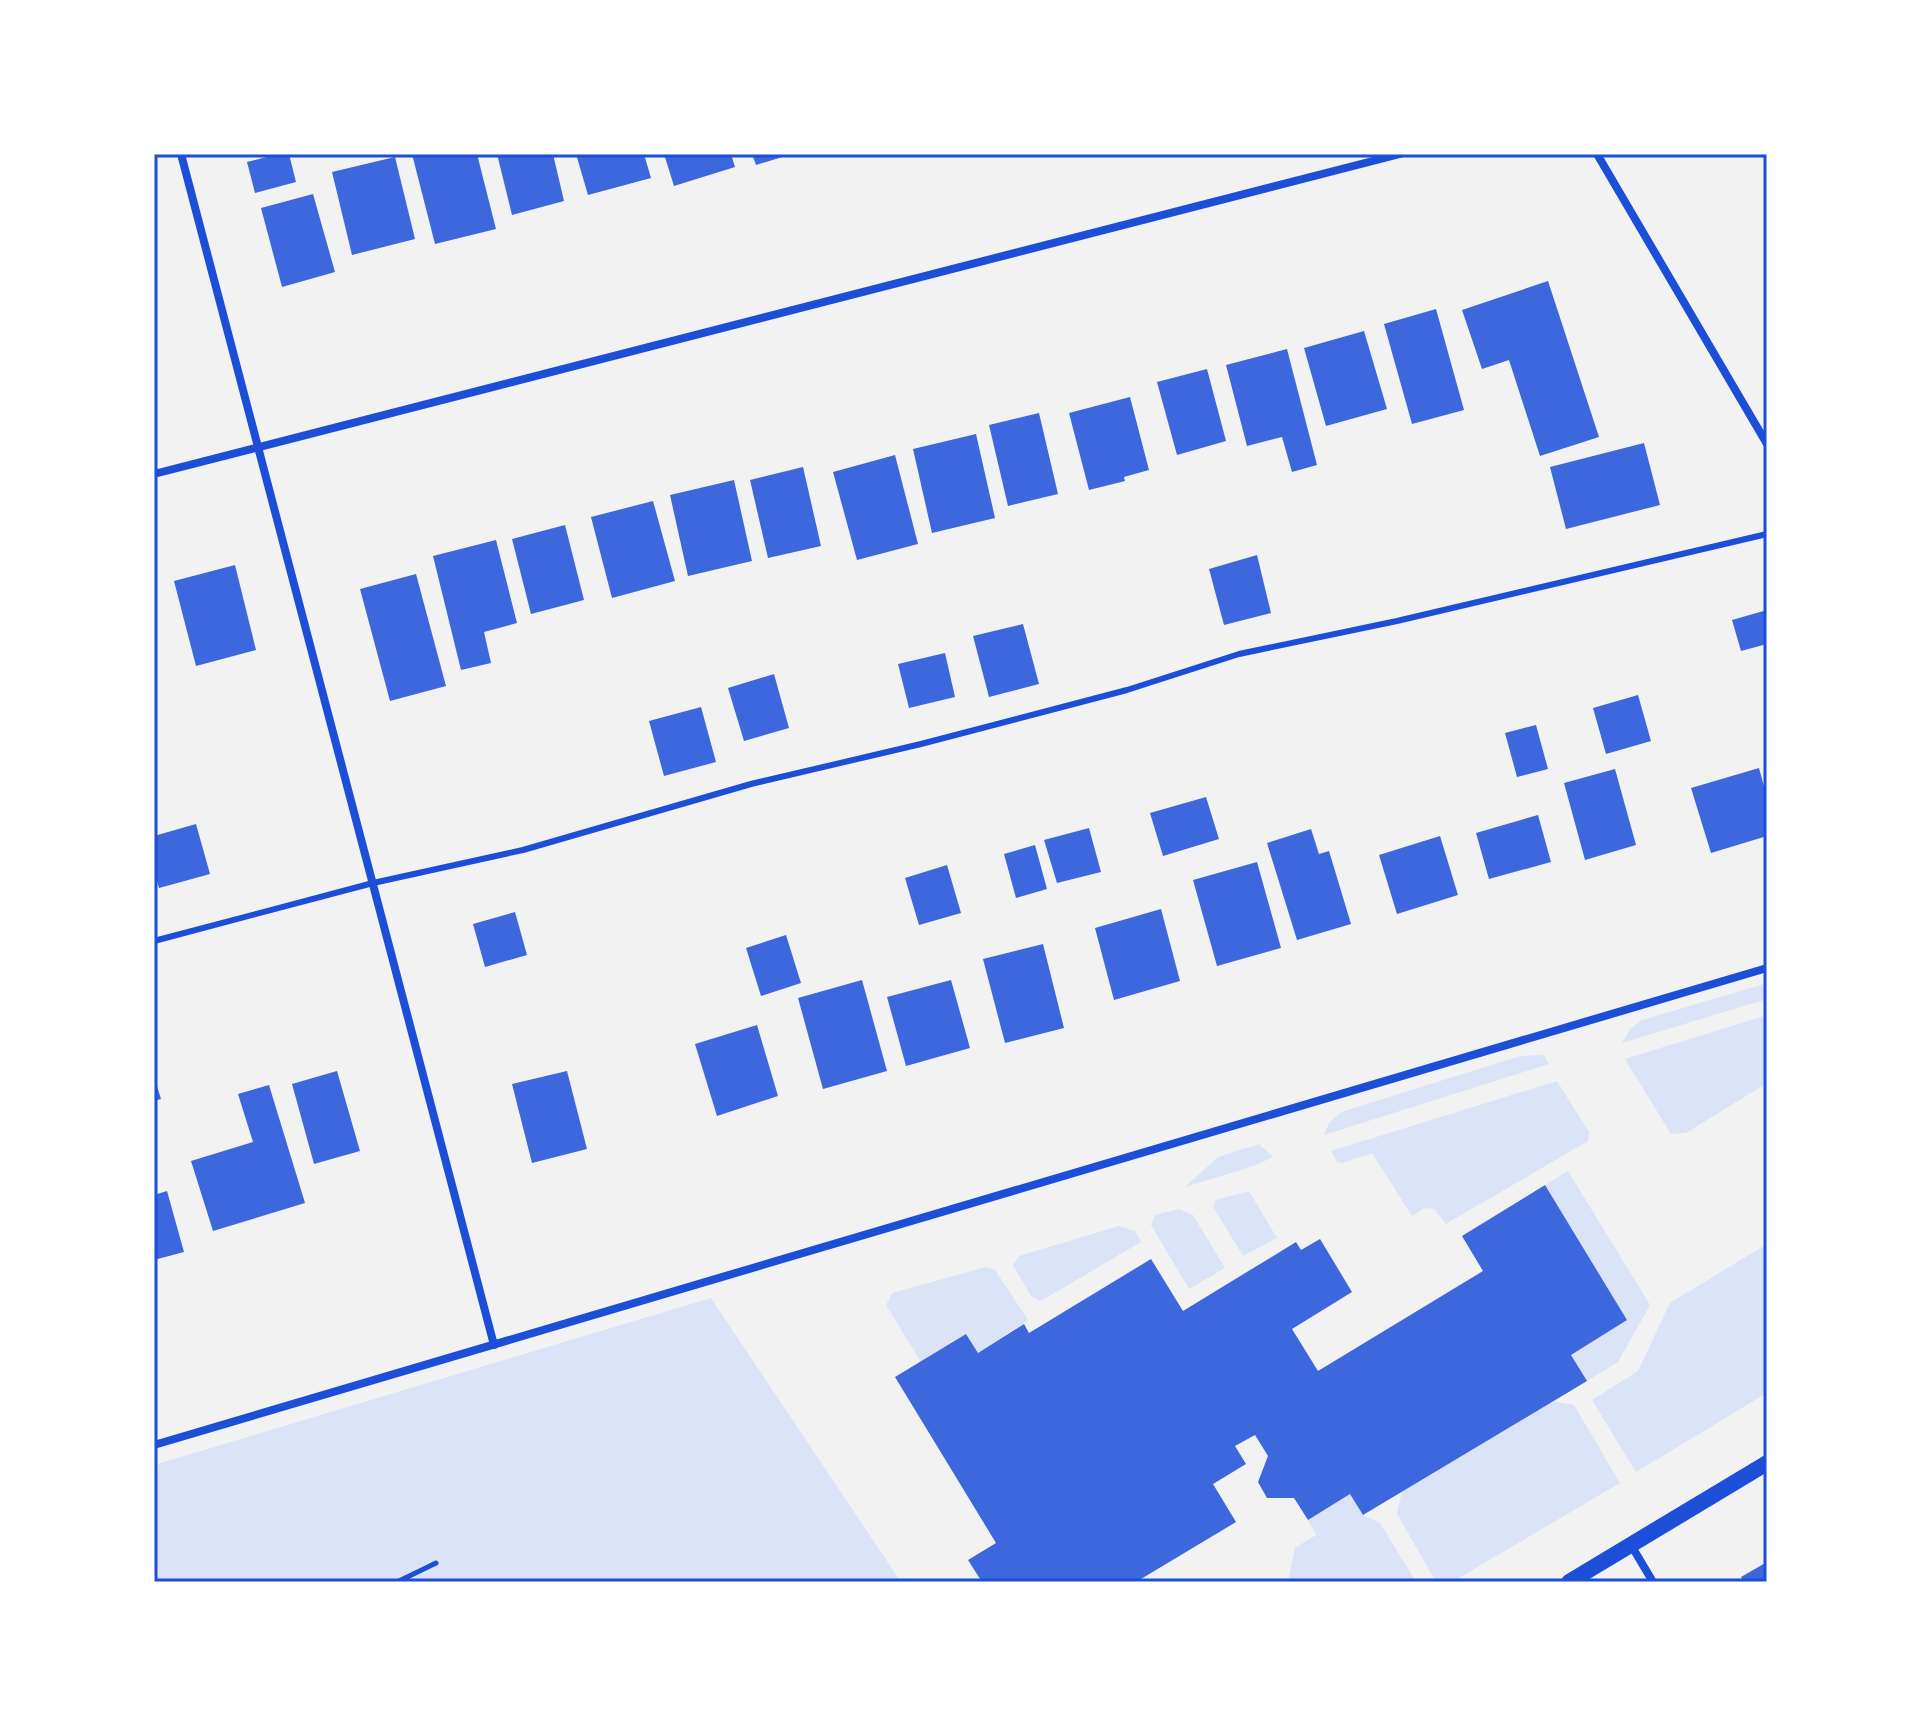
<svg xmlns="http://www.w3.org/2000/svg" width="1921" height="1736" font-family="'Fira Sans',sans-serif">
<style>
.green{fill:#dbe4f7}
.building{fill:#3d67dc}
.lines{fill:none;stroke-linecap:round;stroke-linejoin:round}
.path{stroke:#1d4ed8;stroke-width:5}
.service{stroke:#1d4ed8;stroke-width:6}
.minor{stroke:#1d4ed8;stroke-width:8}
.secondary{stroke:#1d4ed8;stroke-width:16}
.neatline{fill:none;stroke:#1d4ed8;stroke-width:3}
</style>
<rect width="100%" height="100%" fill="#f2f2f2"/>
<g class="green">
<polygon points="1767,983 1767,999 1622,1043 1630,1029 1642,1020"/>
<polygon points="1767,1015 1767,1083 1686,1133 1671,1134 1625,1059"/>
<polygon points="1544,1055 1549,1064 1324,1135 1329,1123 1341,1112 1520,1056"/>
<polygon points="1557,1081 1589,1132 1588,1141 1446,1224 1434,1209 1424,1208 1412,1216 1372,1153 1343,1163 1337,1162 1331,1151"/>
<polygon points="1259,1144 1273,1157 1254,1166 1185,1187 1218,1157"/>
<polygon points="1568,1171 1650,1305 1618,1362 1587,1381 1571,1355 1627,1320 1545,1185"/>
<polygon points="1249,1191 1277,1238 1243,1256 1213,1207 1216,1200"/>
<polygon points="1179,1209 1193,1215 1225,1268 1189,1289 1151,1225 1155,1215"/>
<polygon points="1119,1226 1135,1231 1141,1242 1041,1301 1031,1296 1013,1265 1019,1256"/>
<polygon points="1767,1244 1767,1393 1636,1472 1592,1400 1638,1371 1670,1303"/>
<polygon points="986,1267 995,1270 1028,1320 978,1353 966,1334 921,1362 886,1305 892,1293"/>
<polygon points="711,1298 901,1582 154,1582 154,1465"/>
<polygon points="1552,1401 1574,1405 1620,1483 1452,1582 1435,1580 1397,1514 1402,1491"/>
<polygon points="1350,1494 1363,1515 1380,1523 1416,1582 1288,1582 1295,1548 1316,1535 1308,1520"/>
</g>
<g class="building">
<polygon points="278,154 289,154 296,182 255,193 247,162"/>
<polygon points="412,154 477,154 496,229 435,244"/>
<polygon points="497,154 553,154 564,201 512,215"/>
<polygon points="576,154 644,154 651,178 588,195"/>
<polygon points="664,154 731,154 735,167 674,186"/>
<polygon points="752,154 789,154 789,155 756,165"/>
<polygon points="395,157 415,239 352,255 332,172"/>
<polygon points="313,194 335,272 282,287 261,208"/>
<polygon points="1548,281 1599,437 1540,456 1509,360 1482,369 1462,310"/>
<polygon points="1436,309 1464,410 1412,424 1384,324"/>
<polygon points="1364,331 1387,409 1326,426 1304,348"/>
<polygon points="1287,349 1317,465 1292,472 1282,437 1247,446 1226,365"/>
<polygon points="1207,369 1226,441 1177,455 1157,382"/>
<polygon points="1130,397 1149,470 1124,477 1125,481 1089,490 1069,413"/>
<polygon points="1039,413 1058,494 1008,506 989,425"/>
<polygon points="976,434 995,518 932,533 913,449"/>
<polygon points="1644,443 1660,505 1566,529 1550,467"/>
<polygon points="895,455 918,544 857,560 833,472"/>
<polygon points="803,467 821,546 768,558 750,480"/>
<polygon points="734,480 752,561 688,576 670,495"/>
<polygon points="653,501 675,581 612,598 591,517"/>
<polygon points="565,525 584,600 531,614 512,539"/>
<polygon points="496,540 517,623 484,632 491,663 461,670 433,556"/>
<polygon points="1257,555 1271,613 1224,625 1209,569"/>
<polygon points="235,565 256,650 196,666 174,581"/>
<polygon points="416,574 446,686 390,701 360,589"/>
<polygon points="1767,610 1767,644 1741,651 1732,620"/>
<polygon points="1023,624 1039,684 989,697 973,636"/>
<polygon points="945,653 955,697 909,708 898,664"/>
<polygon points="774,674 789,728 744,741 728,688"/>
<polygon points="1638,695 1651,741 1606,754 1593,708"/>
<polygon points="701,707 716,762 664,776 649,721"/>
<polygon points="1536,725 1548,769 1517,777 1505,733"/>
<polygon points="1759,768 1767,797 1767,836 1711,853 1691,788"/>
<polygon points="1615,769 1636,845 1585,860 1564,783"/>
<polygon points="1206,797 1219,839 1163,856 1150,813"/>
<polygon points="1538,815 1551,862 1489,879 1476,833"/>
<polygon points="196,824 210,874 159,888 154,871 154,836"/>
<polygon points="1089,828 1101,872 1057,883 1044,840"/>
<polygon points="1311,829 1319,854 1329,851 1351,924 1297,940 1267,843"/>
<polygon points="1440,836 1458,895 1397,914 1379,855"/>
<polygon points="1035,845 1047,889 1016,898 1004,854"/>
<polygon points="1257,862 1281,948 1217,966 1193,880"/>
<polygon points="947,865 961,913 919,925 905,878"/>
<polygon points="1161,909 1180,981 1114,1000 1095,928"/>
<polygon points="515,912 527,955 485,967 473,924"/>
<polygon points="786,935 801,983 761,996 746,948"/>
<polygon points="1043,944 1064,1028 1005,1043 983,959"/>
<polygon points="862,980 887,1071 823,1089 798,998"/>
<polygon points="951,980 970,1048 906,1066 887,997"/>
<polygon points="757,1025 778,1096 717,1116 695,1044"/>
<polygon points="337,1071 360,1151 314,1164 292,1084"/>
<polygon points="567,1071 587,1149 532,1163 512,1084"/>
<polygon points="154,1076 161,1099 154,1101"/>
<polygon points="269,1085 305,1203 213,1231 191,1161 253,1142 238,1094"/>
<polygon points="1545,1185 1627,1320 1571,1355 1587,1381 1363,1515 1350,1494 1308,1520 1294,1498 1267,1498 1258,1482 1268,1456 1255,1435 1235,1446 1246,1464 1213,1484 1236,1522 1136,1582 982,1582 968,1560 996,1543 895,1377 966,1334 978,1353 1024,1324 1029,1333 1151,1259 1183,1311 1296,1242 1301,1250 1320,1239 1352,1292 1292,1329 1318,1371 1483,1271 1462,1236"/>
<polygon points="167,1191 184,1252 154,1260 154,1195"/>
<polygon points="1767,1562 1767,1582 1744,1582 1741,1577"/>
</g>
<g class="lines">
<polyline class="path" points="397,1582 436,1563"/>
<polyline class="service" points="154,941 373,883 523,850 751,784 921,744 1127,690 1239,654 1397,621 1767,534"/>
<g class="minor">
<polyline points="181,154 494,1345"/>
<polyline points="1597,154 1767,444"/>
<polyline points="154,474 1400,154"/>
<polyline points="154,1445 1767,968"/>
<polyline points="1631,1545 1653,1582"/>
</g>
<polyline class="secondary" points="1569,1582 1767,1463"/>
</g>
<rect width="1921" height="1736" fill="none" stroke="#ffffff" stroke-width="312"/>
<rect x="156" y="156" width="1609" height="1424" class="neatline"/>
</svg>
